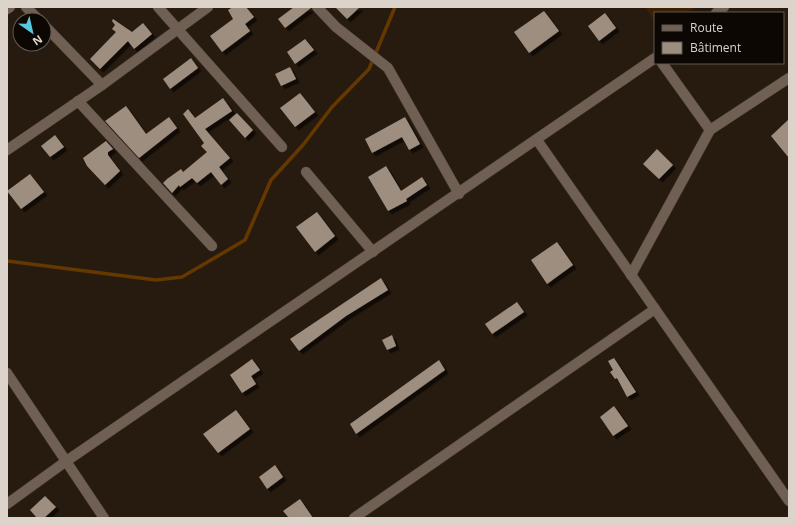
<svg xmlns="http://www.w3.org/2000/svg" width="796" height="525" font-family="'Open Sans',sans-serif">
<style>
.green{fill:#3c2002}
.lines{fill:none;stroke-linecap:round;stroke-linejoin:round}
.stream{stroke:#653800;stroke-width:3.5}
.building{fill:#9e8e7f;filter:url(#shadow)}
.street-casing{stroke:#413631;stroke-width:11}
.street{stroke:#6f6053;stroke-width:10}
</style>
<defs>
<filter id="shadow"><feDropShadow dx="3.5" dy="3.5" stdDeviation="0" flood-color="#0009"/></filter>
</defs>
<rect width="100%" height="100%" fill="#271b0f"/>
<polygon class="green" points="645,7 696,7 687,13 655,13 655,22"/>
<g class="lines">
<polyline class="stream" points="7,261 156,280 182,277 245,240 271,180 303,145 332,107 369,69 395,7"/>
</g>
<g class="building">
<polygon points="233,7 246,7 254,17 245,24 250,31 222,52 210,36 233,19 228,10"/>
<polygon points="294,7 311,8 285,28 278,19"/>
<polygon points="335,7 360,7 347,19"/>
<polygon points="544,11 559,31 529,53 514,32"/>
<polygon points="605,13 616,28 599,41 588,26"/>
<polygon points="113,19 132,32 143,23 152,34 134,49 128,41 100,69 90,59 116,32 112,29 115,25 112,21"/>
<polygon points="305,39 314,50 295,64 287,52"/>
<polygon points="191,58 198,68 170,89 163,79"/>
<polygon points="290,67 296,79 281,86 275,74"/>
<polygon points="300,93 315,112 295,127 280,108"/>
<polygon points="223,98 232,111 205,129 230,158 219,167 228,179 221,185 211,172 197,183 192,178 180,187 179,185 172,193 163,183 167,179 181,169 183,172 207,152 201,146 204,143 183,114 188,109 195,118"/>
<polygon points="126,106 146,134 169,117 177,128 139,158 105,121"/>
<polygon points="237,113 253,130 245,138 229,120"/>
<polygon points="405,117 420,144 409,150 402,137 372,153 365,139"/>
<polygon points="789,119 789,158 771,136"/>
<polygon points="55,135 64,147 50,157 41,146"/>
<polygon points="106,141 113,149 108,152 108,155 120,171 105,185 87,166 83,158"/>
<polygon points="657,149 673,165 659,179 643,164"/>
<polygon points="386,166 401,191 422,177 427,185 406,199 407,201 388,211 368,177"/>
<polygon points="30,174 44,192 21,209 7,191"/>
<polygon points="317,212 335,236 315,252 296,227"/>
<polygon points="557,242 573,265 547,284 531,260"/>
<polygon points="381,278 388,290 346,316 299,351 290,339"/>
<polygon points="517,302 524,312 492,334 485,324"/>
<polygon points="392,335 396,346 387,350 382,340"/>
<polygon points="614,358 636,392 627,397 617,378 615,379 610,372 613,370 608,361"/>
<polygon points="252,359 260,370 251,376 256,384 242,393 230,375"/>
<polygon points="439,360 445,370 356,434 350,424"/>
<polygon points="614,406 628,426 613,436 600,417"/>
<polygon points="236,410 250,429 218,453 203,434"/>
<polygon points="275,465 283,477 267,489 259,477"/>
<polygon points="45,496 56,507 44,518 37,518 30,510"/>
<polygon points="300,499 313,518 289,518 283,511"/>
</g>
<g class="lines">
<g class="street-casing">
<g id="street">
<polyline points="26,7 39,20"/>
<polyline points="158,7 282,147"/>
<polyline points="317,7 336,27 388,68 459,194"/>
<polyline points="7,9 10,7"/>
<polyline points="716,13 724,7"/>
<polyline points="44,25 102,85"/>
<polyline points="662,63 710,130"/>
<polyline points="78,101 212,246"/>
<polyline points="537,140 789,501"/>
<polyline points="7,150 102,85 208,7"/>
<polyline points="306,172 373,252"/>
<polyline points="631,275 710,130 789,78"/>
<polyline points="7,373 104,518"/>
<polyline points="7,504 65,462 655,58"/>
<polyline points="354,518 655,309"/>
</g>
</g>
<use href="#street" class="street"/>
</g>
<rect width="796" height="525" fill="none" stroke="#dcd3cb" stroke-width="16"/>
<rect x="654" y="12" width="130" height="52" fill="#0c0703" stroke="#5f5953"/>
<rect x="662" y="25" width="20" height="6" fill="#6f6053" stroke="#5f5953"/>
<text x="690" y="32" font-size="12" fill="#dcd3cb">Route</text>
<rect x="662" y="42" width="20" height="12" fill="#9e8e7f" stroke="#5f5953"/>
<text x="690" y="52" font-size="12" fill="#dcd3cb">Bâtiment</text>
<g transform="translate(32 32) rotate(146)"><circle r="19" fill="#0c0703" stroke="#5f5953"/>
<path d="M0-3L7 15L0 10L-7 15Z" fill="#56c9e0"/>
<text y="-6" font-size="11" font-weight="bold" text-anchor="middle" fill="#dcd3cb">N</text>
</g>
</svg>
